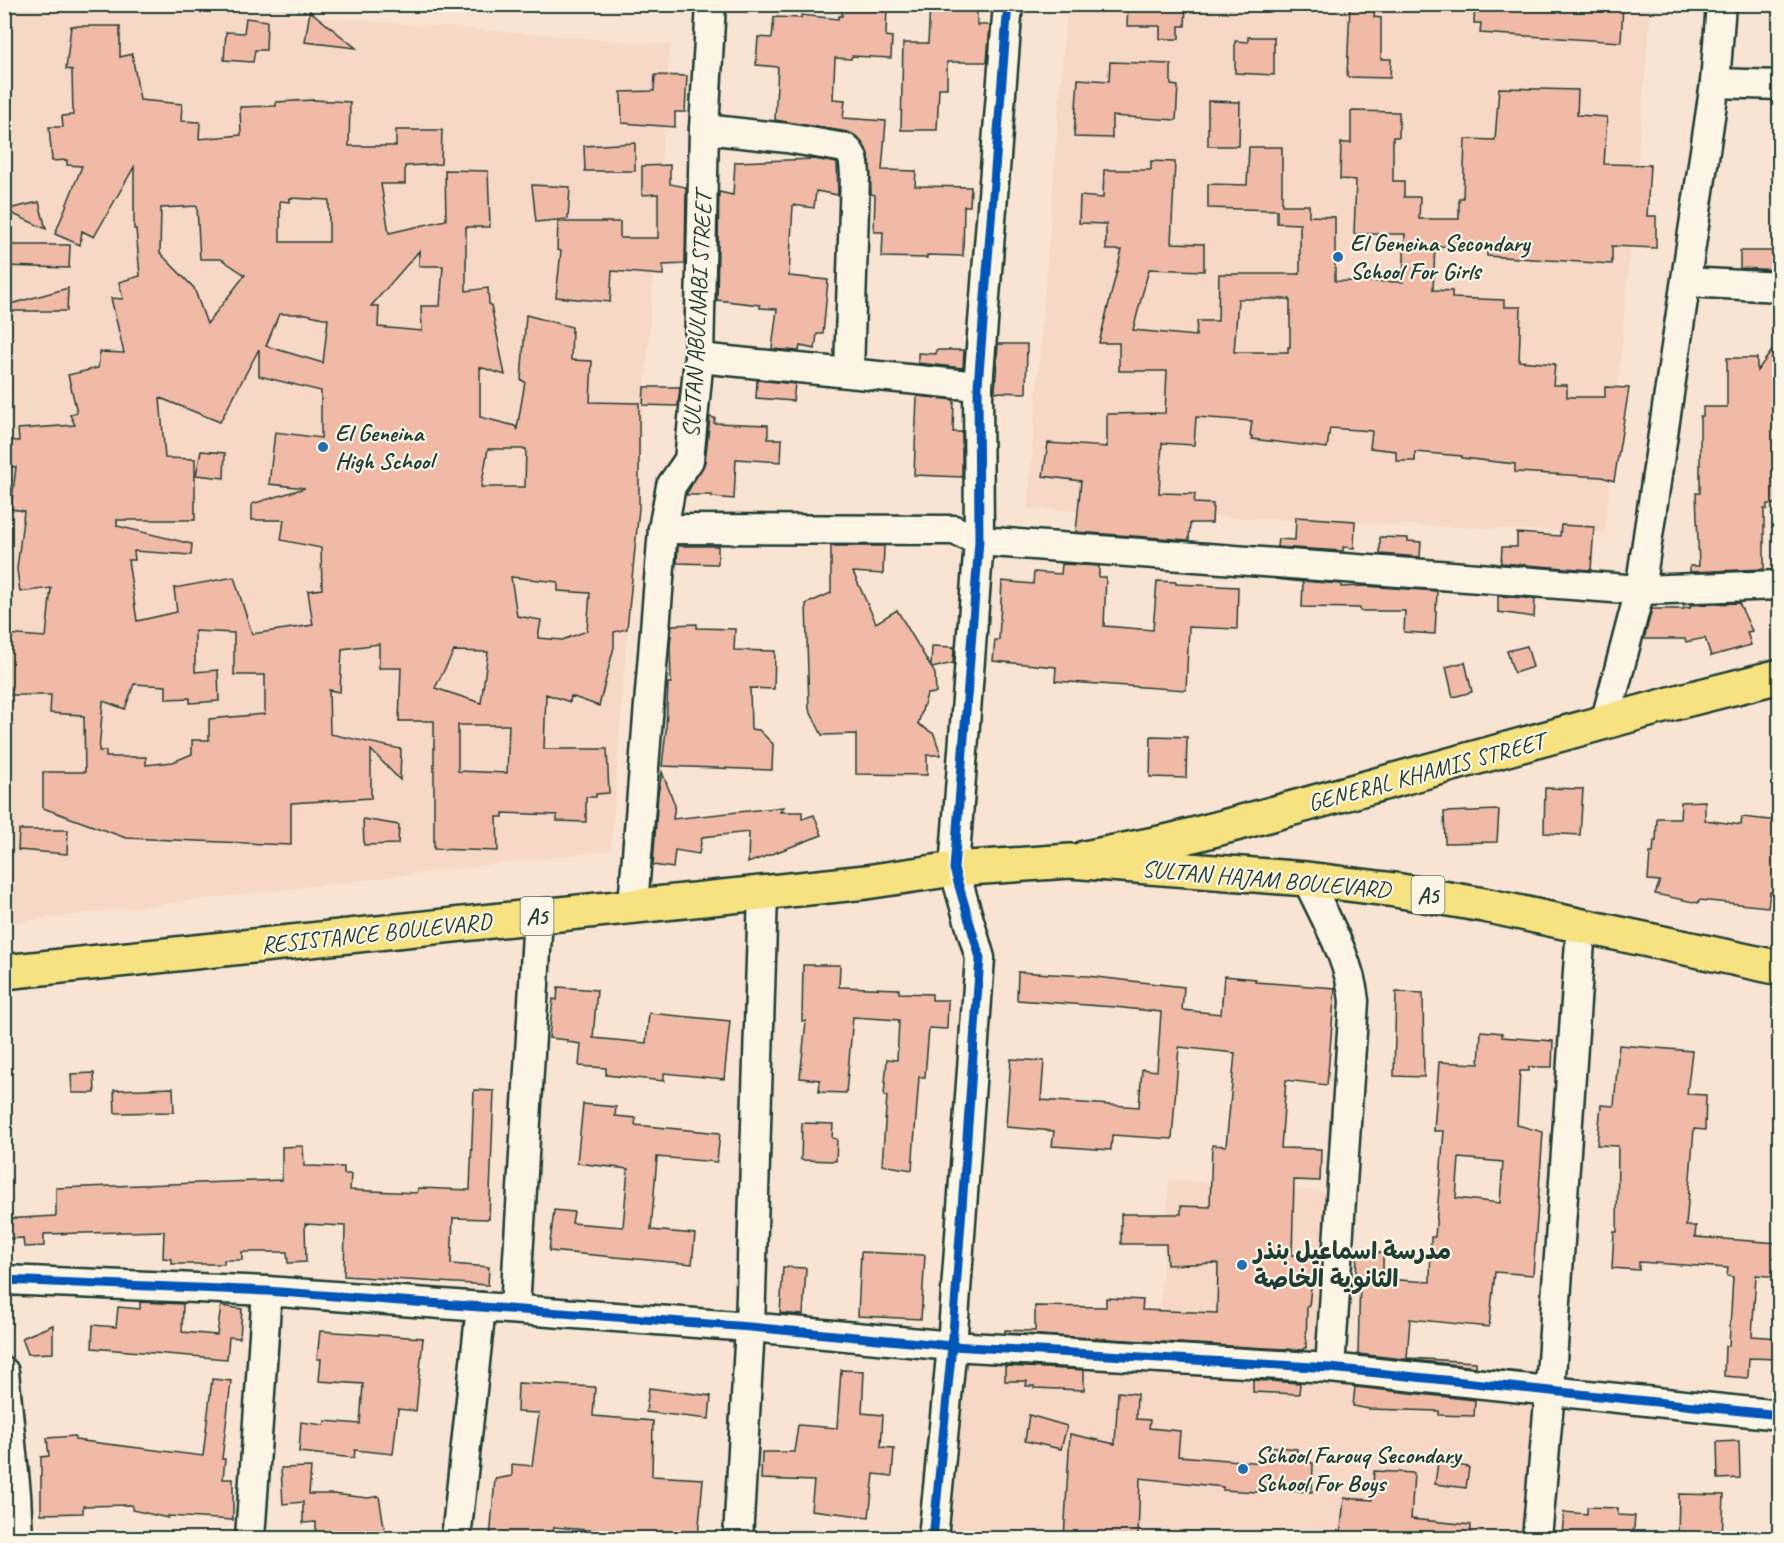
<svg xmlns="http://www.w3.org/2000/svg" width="1784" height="1543" font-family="Caveat,'Playpen Sans Arabic',sans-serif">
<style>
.built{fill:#f7d7c5}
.building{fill:#f1baa7;stroke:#1f3d34;stroke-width:1.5;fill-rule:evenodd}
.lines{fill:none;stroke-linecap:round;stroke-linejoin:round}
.minor-casing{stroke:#1f3d34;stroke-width:33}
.major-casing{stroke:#1f3d34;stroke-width:38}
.highway-casing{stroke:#1f3d34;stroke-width:38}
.minor{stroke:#fcf5e5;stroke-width:28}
.major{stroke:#f6e281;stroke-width:33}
.highway{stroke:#f6e281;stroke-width:33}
.cycleway-casing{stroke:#fcf5e5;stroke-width:13}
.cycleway{stroke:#0057b8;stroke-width:9}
.poi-dot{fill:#1f6fb2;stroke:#fcf5e5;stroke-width:2}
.labels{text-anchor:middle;stroke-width:4.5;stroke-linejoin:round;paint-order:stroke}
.shield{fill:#fcf5e5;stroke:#617469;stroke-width:1.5}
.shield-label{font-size:22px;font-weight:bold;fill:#1f3d34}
.poi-label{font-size:24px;font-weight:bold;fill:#1f3d34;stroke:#fcf5e5;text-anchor:start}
.street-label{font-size:24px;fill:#1f3d34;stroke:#fcf5e5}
</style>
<rect width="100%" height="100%" fill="#f9e3d2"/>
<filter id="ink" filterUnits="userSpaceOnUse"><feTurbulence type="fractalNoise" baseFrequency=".0167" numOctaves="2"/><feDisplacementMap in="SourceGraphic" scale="12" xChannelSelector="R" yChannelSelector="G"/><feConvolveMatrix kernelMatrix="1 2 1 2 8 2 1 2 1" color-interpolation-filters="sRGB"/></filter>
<g filter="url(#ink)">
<g class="built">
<polygon points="4,5 159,5 670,45 611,850 5,923"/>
<polygon points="1067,5 1651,5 1605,533 1028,509"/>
<polygon points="1169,1180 1326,1192 1314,1350 1158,1339"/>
<polygon points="959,1353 1542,1400 1525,1538 949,1538"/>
</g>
<g class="building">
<polygon points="842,4 887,4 886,36 892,37 891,58 852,56 851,59 835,58 833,99 845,100 843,118 886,121 882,170 916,171 915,186 971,187 970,206 964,206 963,256 927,255 927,258 882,257 883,232 874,232 875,195 871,194 870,161 863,144 856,136 848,132 775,120 778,67 756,65 758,37 772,38 774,17 801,18 801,15 838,19 839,16 842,16"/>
<polygon points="930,4 977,4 977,25 990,25 987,62 947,62 947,88 939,88 937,130 901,130 903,43 928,43"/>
<polygon points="1128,4 1186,4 1185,26 1179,26 1179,39 1160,39 1160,26 1127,26"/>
<polygon points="1350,4 1375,4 1374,17 1381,18 1381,59 1391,59 1390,78 1347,77"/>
<polygon points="1566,4 1603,7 1603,4 1623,4 1621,42 1480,33 1481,23 1474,23 1475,5"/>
<polygon points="310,11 356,48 305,42"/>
<polygon points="246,18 267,21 266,50 255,50 253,62 224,60 226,32 244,33"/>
<path d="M71 26H120V57L132 54 140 100 182 104 181 121 200 122 199 139 241 135 240 107 276 106V102L313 100 350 102 349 146H396V130H442L441 164 405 166V184H381L389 233 446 220 445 170 488 171 490 227H466V291L488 288 489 304 491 305 505 375 480 367V417L515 426 517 429 525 382 521 380 526 315 572 327 571 360 592 361 590 402 639 403V508L627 629 614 632V647L599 706 571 696 570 702 546 694 544 749H607L609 793 596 794V797H586V822L557 821V815L503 813V817H497L498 851 434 849V721H399L401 668H379V644L342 649 340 692 329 690 330 734 401 749 400 780 371 750V798L291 803V845L126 838 43 808V772H85L84 717H81V715L50 713 51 695H4V634L46 637 51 588 20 592 17 569 24 511 11 509 16 467 5 466V440L19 441 18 429 75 425 70 415 77 412 68 375 98 368 100 352 124 353 111 298 123 299 119 282 140 276 136 229H134V167L94 237 82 231 80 245 55 234 82 166 67 165V160L52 161 49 127H63L62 116 73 115 72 70 66 69ZM290 198 329 200V242H280V201L290 202ZM197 206 200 259H221L245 275 207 324 194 288 160 253 161 208ZM419 251V266H443L440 306H421L422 331 378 327 379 306H371ZM279 314H306L328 319 323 363 266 346ZM259 349V376L321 391V438L275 432 269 484 305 488 252 504V520H284L281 540 321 548 322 589 308 591 313 625 252 634 234 577 174 588 177 612 137 621 128 560H135L134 551 191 555 192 544 117 526V520H195V459L165 458 160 398 220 422ZM488 449H526L525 487H481ZM511 577 558 582V591L590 593 587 631 562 640 538 638 541 620 517 616ZM195 631 234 633V675H265V714L209 719V740H192V754L173 762 146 765V757H106V751H99L103 701 125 709 134 684 166 686V699L190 698V703L219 701 218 670 195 672ZM454 651 488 652 481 703 435 688ZM458 725H509L507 773 458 771Z"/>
<polygon points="1248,37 1274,37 1274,75 1235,73 1235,41 1248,42"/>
<polygon points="1110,62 1171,64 1171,85 1178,86 1176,120 1112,116 1112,138 1074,137 1078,79 1109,81"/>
<polygon points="655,75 687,76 685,112 675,112 675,127 622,123 621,92 654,91"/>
<path d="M1499 88 1578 90 1577 115 1607 117 1604 164 1650 165 1647 216H1656V248L1612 246V264L1487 256V248L1435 246 1433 290 1452 291V298L1504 300V307H1521L1519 361 1555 364 1553 385H1567V397H1605V387L1629 388 1614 481 1602 477 1515 472V464L1462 458V456L1415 452V461H1396V451L1370 448 1372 431 1330 428 1327 448 1252 439V436H1250L1252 421 1196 417 1194 445 1162 443 1159 493 1195 494 1194 503 1213 504 1212 523H1190L1189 540 1076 532 1081 481 1043 476 1048 443 1107 447V414L1165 413 1167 371H1119V343H1099L1122 250H1106V224L1079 223 1080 196 1103 198 1104 170H1151V161L1175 162 1171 243 1204 244V271L1149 269 1133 330 1196 336 1197 321H1218L1219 274H1300V224L1277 223V210L1208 208V184L1247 185 1249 147H1282V205H1309V216L1335 217V281L1403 282 1405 234H1354L1356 180 1340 179 1341 143H1351V111L1399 112V137H1393V181H1404V197H1420L1419 219H1459V198H1463L1465 139 1495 140ZM1238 299H1290V347H1288V352H1234Z"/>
<polygon points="1208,101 1240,102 1239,146 1208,146"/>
<polygon points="635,143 635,171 585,171 584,146"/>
<polygon points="814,159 837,163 838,195 816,191 814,208 793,205 789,276 828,280 823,334 817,334 815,349 800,346 799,351 772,349 777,309 760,308 760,305 717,300 719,192 733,195 735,162"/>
<polygon points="670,165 670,184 686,187 685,264 663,265 663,275 612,271 610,302 556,297 561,251 557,250 558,222 620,222 620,238 658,238 658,194 642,195 642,166"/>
<polygon points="532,185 570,187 568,219 536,222"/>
<polygon points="39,202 46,229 4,210"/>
<polygon points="5,245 70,245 69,268 4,266"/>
<polygon points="1740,251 1779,251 1779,270 1740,268"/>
<polygon points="68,288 67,311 8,311 7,305"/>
<polygon points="1779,341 1777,504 1767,504 1767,509 1764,509 1764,569 1690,572 1690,566 1699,566 1696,493 1700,493 1700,416 1703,416 1703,407 1727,407 1727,358 1757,358 1757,371"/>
<polygon points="998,344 1027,344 1026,393 995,392"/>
<polygon points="936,350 964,350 963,368 918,363 918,353 936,354"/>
<polygon points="757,380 795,384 793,401 756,398"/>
<polygon points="644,387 680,387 678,406 643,405"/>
<polygon points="917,396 954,400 953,432 962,432 962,477 914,475"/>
<polygon points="710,417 715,418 714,423 768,425 768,439 782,439 781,462 736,459 734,499 712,497 712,495 686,495 705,462"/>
<polygon points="201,451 225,453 224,478 196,475"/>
<polygon points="1296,517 1355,521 1354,548 1343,547 1343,551 1277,547 1278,539 1295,540"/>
<polygon points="1561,525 1594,527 1591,570 1501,563 1502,547 1517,547 1517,533 1560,536"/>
<polygon points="1380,537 1408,538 1408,541 1421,542 1420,557 1380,554"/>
<polygon points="678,546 718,546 718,564 677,563"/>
<polygon points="831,546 884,546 883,574 853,572 876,623 897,610 931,667 932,646 954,647 953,663 932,668 935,674 936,693 927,694 918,724 934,734 941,755 927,755 927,775 856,774 856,734 822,735 809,709 806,604 831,593"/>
<polygon points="1062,564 1099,566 1099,577 1106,577 1104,626 1153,630 1157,581 1176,582 1176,584 1238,587 1237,629 1189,627 1186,690 1055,681 1056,667 993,661 995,640 999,640 1002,581 1033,584 1034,572 1061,574"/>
<polygon points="1275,579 1341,584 1341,587 1363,586 1437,591 1435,634 1404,632 1405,611 1360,611 1360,608 1302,607 1303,582"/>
<polygon points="1498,596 1535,599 1534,617 1498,612"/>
<polygon points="1739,603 1752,631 1747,632 1751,645 1711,656 1705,638 1686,642 1685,639 1644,639 1652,609 1684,609 1684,607 1690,608 1690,605"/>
<polygon points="697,624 697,628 735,629 734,650 775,651 774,689 750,688 751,729 759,730 773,744 772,770 662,766 666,730 668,683 671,683 670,647 672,625"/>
<polygon points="1527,646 1533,667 1514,673 1507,651"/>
<polygon points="1465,662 1472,692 1453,697 1446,667"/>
<polygon points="1151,736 1187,737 1186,778 1150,777"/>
<polygon points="662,772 675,805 673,819 784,807 780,812 802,812 802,819 814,815 822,835 748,863 749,832 702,837 699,854 675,850 673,868 653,865 658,794"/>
<polygon points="1545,788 1583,789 1580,835 1544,833"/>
<polygon points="1705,801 1705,820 1741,825 1742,817 1779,821 1779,893 1770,892 1768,907 1699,900 1698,903 1655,894 1660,881 1648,880 1650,853 1653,853 1654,841 1656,841 1657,818 1680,818 1681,802"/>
<polygon points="1499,810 1497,842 1445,843 1444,812"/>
<polygon points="363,819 399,825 398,844 364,845"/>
<polygon points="19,830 68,830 67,854 18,850"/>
<polygon points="803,965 840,965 839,987 899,989 899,993 932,994 932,1000 948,1000 947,1029 929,1028 925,1077 919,1077 912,1170 882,1165 887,1096 884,1096 887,1059 897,1060 899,1020 853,1017 846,1093 819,1092 820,1080 800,1078 806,1021 802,1021"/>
<polygon points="1018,972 1087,976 1184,987 1182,1010 1221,1014 1224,976 1256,979 1255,982 1335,988 1327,1085 1286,1080 1281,1148 1321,1149 1320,1181 1294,1180 1292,1255 1314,1257 1309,1306 1307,1306 1306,1348 1304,1348 1303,1350 1005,1333 1005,1330 1035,1331 1035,1306 1106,1307 1106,1298 1143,1300 1142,1310 1217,1313 1218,1263 1167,1265 1166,1244 1121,1244 1121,1214 1181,1214 1181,1206 1210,1207 1212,1145 1226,1146 1235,1053 1179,1047 1172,1139 1112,1135 1111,1150 1052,1146 1054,1131 1006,1127 1011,1059 1044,1061 1041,1100 1139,1107 1142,1069 1157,1071 1161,1012 1114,1007 1017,1000"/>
<polygon points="558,987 597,990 593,1038 646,1043 649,1013 730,1021 724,1079 664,1073 664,1081 606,1075 606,1068 579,1066 581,1044 568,1042 568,1040 549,1038 553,999 557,1000"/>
<polygon points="1396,992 1423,993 1424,1077 1394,1076"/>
<path d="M1481 1031 1502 1033V1037L1553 1041 1552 1067H1529V1071H1520L1517 1125 1543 1132 1533 1275 1495 1272 1489 1327 1410 1319 1407 1358 1476 1362V1367L1358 1354 1360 1279H1356L1357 1251 1383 1253V1279L1430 1282 1431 1237H1435L1444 1131H1434L1439 1062 1479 1064ZM1459 1158 1503 1162 1500 1203 1456 1198Z"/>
<polygon points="1619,1045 1692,1051 1687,1094 1706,1095 1705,1130 1694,1129 1686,1226 1696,1226 1695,1237 1779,1243 1779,1277 1756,1275 1752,1336 1779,1338 1778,1359 1749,1358 1748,1378 1724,1376 1725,1346 1729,1346 1733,1277 1727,1276 1728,1268 1639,1262 1639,1270 1612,1268 1614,1232 1617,1232 1618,1146 1597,1145 1601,1105 1614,1106"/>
<polygon points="94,1073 95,1093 72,1093 71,1074"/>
<polygon points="173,1088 174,1112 115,1113 114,1090"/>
<polygon points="474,1090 494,1091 489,1219 453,1218 451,1264 489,1267 488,1285 344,1276 345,1226 305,1224 306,1262 288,1263 287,1252 242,1252 242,1260 224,1260 224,1264 172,1264 172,1259 163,1258 164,1231 44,1234 44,1246 24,1247 23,1238 4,1239 4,1219 56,1216 56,1188 282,1180 282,1147 303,1146 304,1166 344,1167 344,1174 351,1174 350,1190 417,1193 418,1188 470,1190"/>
<polygon points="583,1104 616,1107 615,1116 636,1118 635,1125 720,1133 717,1162 657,1157 651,1230 695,1234 692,1264 549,1251 554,1210 574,1212 572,1223 623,1227 628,1169 577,1163"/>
<polygon points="802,1123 833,1124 832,1138 837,1139 836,1161 801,1160"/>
<polygon points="861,1252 925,1255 921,1319 858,1316"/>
<polygon points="783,1267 806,1268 803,1315 780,1313"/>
<polygon points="140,1302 183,1304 182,1332 217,1335 221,1306 242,1309 240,1338 229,1337 227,1359 92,1348 93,1325 116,1327 118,1307 140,1309"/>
<polygon points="53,1325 53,1353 28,1354 22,1338"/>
<polygon points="320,1331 423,1338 416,1411 398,1409 393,1454 355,1450 354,1458 299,1452 301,1422 324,1425 325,1421 360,1424 363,1384 319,1381 321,1359 317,1359"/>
<polygon points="1005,1366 1084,1370 1084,1390 1034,1388 1034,1386 1026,1386 1027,1381 1005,1381"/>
<polygon points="841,1370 864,1371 862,1413 883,1415 881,1447 894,1448 892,1476 874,1474 869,1517 811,1510 814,1481 761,1479 762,1452 794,1452 798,1425 837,1428"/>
<polygon points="212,1379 231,1381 222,1459 225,1459 223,1479 233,1479 233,1520 168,1516 168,1518 132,1510 132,1505 83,1506 83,1513 41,1514 41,1457 49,1456 47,1438 75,1436 75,1440 203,1456"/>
<polygon points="1253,1380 1300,1383 1299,1394 1253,1392"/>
<polygon points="518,1383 595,1387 593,1416 653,1421 652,1476 703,1479 698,1537 683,1536 683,1539 597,1539 598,1531 554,1527 552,1539 490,1539 495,1479 512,1476 512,1464 532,1466 539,1413 517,1412"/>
<polygon points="1355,1387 1475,1400 1474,1416 1439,1415 1439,1411 1369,1409 1353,1406"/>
<polygon points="649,1388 711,1396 709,1419 646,1412"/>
<polygon points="1118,1392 1137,1394 1136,1419 1150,1420 1149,1428 1180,1431 1178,1456 1264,1463 1264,1461 1267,1461 1268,1446 1297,1449 1296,1462 1313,1463 1312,1492 1257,1489 1257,1492 1223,1490 1223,1487 1140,1478 1138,1537 1101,1535 1101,1539 1064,1539 1070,1434 1115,1444"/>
<polygon points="1029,1415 1067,1426 1061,1449 1025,1441"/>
<polygon points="1739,1441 1740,1478 1718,1479 1717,1442"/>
<polygon points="1438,1462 1469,1467 1466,1488 1435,1484"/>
<polygon points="311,1467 309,1494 333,1494 368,1498 379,1496 386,1539 316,1539 316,1522 303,1523 303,1502 283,1504 281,1468"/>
<polygon points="1374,1471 1414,1473 1411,1519 1471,1525 1470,1539 1340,1539 1344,1498 1372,1500"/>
<polygon points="1679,1494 1724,1495 1722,1539 1678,1539"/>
<polygon points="1587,1507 1618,1508 1618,1515 1635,1516 1633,1539 1584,1539 1562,1536 1564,1512 1587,1514"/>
</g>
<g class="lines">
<g class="minor-casing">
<g id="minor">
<polyline points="1715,83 1780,85"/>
<path d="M704 129 787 138 845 148C855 156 854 163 855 175L849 372"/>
<polyline points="1686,282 1780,287"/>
<polyline points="699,358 978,386"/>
<polyline points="663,529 954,530 979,541 1640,590 1780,585"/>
<polyline points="1605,723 1640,590 1715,83 1721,4"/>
<path d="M1307 879C1325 918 1350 959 1354 1001L1330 1368"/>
<polyline points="633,905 663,529 671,486 689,460 699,358 704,129 711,4"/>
<polyline points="4,1280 267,1291 750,1327 952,1346 1330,1368 1780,1415"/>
<polyline points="515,1309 538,916"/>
<polyline points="4,1372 16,1494 18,1538"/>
<polyline points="250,1538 267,1291"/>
<polyline points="456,1538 481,1307"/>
<polyline points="738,1538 750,1327 763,892"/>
<polyline points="933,1538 952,1346 980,958 954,869 979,541 978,386 1008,4"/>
<polyline points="1537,1538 1550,1391 1581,926"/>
</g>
</g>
<g class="major-casing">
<polyline id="major" points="1085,858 1170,841 1235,824 1685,700 1780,676"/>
</g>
<g class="highway-casing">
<polyline id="highway" points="4,972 866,882 954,869 1070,861 1307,879 1395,890 1484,905 1780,968"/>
</g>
<use href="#minor" class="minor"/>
<use href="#major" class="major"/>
<use href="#highway" class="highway"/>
<g class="cycleway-casing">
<g id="cycleway">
<polyline points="4,1280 267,1291 750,1327 952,1346 1330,1368 1780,1415"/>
<polyline points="933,1538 952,1346 980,958 954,869 979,541 978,386 1008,4"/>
</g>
</g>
<use href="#cycleway" class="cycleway"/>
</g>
</g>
<g class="poi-dot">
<circle cx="1338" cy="257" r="6"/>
<circle cx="323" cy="447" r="6"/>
<circle cx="1242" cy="1265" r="6"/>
<circle cx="1243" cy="1469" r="6"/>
</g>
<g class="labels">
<g class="shield">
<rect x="1411.5" y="876" width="33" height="38" rx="4.5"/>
<rect x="520.5" y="897" width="33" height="38" rx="4.5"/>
</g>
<g class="shield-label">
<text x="1428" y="903">A5</text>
<text x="537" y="924">A5</text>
</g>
<g class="poi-label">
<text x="1350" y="251">El Geneina Secondary<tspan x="1350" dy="28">School For Girls</tspan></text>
<text x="335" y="441">El Geneina<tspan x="335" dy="28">High School</tspan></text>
<text x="1254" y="1259">مدرسة اسماعيل بنذر<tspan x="1254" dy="28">الثانوية الخاصة</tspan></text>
<text x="1255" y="1463">School Farouq Secondary<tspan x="1255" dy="28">School For Boys</tspan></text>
</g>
<g class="street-label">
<text transform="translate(697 315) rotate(-87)" y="8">SULTAN ABULNABI STREET</text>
<text transform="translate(1426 772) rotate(-15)" y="8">GENERAL KHAMIS STREET</text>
<text transform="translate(1266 879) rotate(5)" y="8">SULTAN HAJAM BOULEVARD</text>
<text transform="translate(376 933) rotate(-6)" y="8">RESISTANCE BOULEVARD</text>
</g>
</g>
<rect width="1784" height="1543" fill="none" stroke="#fcf5e5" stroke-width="24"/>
<rect x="12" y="12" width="1760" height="1519" fill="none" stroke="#1f3d34" stroke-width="2" filter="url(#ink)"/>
</svg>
